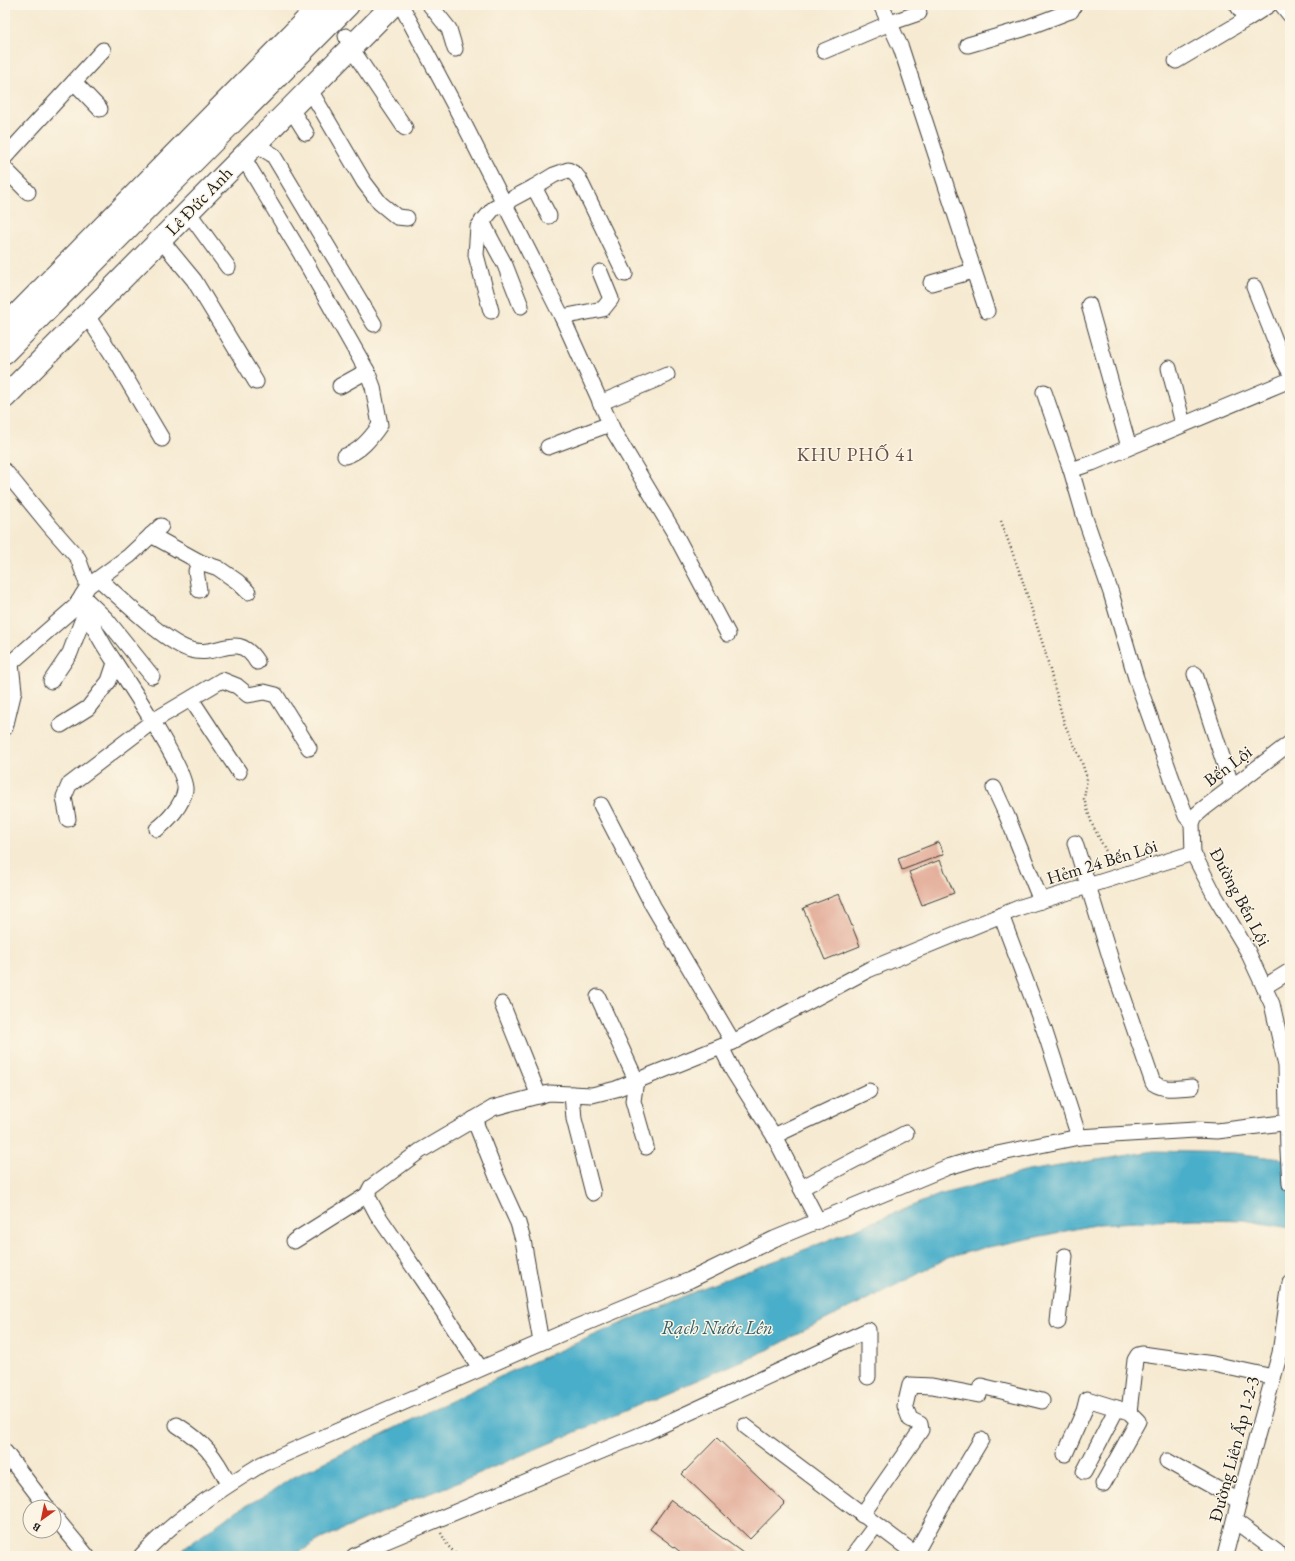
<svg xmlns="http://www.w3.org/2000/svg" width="1295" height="1561" font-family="'EB Garamond',serif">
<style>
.water{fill:#4aaec9;stroke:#336572}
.building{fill:#e4b09d}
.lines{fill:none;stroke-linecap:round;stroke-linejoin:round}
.minor-casing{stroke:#3d3b37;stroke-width:17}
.highway-casing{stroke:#3d3b37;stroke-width:24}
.path{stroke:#3d3b37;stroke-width:2.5;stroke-dasharray:1 3;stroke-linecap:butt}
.minor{stroke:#fff;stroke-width:15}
.highway{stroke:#fff;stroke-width:22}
.labels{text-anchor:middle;stroke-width:3;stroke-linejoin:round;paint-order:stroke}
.street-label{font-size:18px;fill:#1c1c1c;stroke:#fcf5e5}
.neighbourhood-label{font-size:19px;letter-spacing:1px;fill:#625049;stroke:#fcf5e5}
.water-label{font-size:19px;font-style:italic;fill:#315e6a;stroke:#fcf5e5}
</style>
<rect width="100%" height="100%" fill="#fcf5e5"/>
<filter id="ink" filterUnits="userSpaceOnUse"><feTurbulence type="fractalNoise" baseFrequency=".025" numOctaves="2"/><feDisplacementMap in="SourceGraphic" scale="8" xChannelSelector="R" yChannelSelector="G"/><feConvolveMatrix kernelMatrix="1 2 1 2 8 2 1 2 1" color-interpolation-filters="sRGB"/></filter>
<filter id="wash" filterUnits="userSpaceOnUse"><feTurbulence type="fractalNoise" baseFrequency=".012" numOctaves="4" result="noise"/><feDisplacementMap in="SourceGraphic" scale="16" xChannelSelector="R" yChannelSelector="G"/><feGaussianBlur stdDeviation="0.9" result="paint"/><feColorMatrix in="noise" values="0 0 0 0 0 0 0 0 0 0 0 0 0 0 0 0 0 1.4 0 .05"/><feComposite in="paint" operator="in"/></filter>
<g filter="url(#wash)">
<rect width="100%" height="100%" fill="#f6ead2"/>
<polygon class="water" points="1154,1151 1235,1153 1290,1160 1290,1228 1244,1220 1195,1219 1099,1224 979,1249 947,1258 916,1275 809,1328 772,1348 447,1487 408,1501 321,1539 293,1556 174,1556 236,1511 273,1491 290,1479 512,1371 705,1287 809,1248 939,1195 1028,1171"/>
<g id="blocks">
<g class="building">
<polygon points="939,842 944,854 902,870 898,858"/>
<polygon points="940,860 954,893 922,905 909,872"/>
<polygon points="839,894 860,946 825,960 803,908"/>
<polygon points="717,1438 785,1503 750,1539 682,1474"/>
<polygon points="671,1500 747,1556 686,1556 650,1529"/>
</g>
</g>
</g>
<g filter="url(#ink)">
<use href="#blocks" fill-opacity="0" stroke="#3d3b37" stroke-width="1"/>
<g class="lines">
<g class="minor-casing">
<g id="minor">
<polyline points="401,5 459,114 562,317 614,432 675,534 728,634"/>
<polyline points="430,5 449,29 455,49"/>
<polyline points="881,5 901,48 987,311"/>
<polyline points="1237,5 1247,19 1269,5"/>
<polyline points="1282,5 1290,15"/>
<polyline points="346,36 351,48 405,128"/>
<polyline points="968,45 1023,29 1065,13 1071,11 1074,5"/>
<polyline points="824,51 890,23 919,13"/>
<polyline points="1176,61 1247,19"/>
<polyline points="74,82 100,109"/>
<polyline points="310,90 364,182 380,203 397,217 407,218"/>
<polyline points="291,109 306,133"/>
<polyline points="255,144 273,155 374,324"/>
<polyline points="5,157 103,50"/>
<path d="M243 157 301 254 367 371 373 387 380 425C371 438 360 452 345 456"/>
<polyline points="5,169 28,192"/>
<polyline points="534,187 549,216"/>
<polyline points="188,212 228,267"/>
<polyline points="482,221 492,241 505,265 521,306"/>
<polyline points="161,240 194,280 256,382"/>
<polyline points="931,283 973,271"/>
<polyline points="1254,287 1282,358 1290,372"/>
<polyline points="1089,305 1129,447"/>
<polyline points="491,311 476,255 478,227 493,209 534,187 554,175 568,170 575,174 579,179 625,274"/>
<polyline points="86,314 113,356 162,439"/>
<polyline points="562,317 603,309 611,299 600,272"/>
<polyline points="1169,368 1183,424"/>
<polyline points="340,386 367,371"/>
<polyline points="1044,392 1071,470 1085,518 1111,593 1136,678 1176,790 1186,816 1192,823"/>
<polyline points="600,403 667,375"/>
<polyline points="548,447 610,424"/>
<polyline points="1071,470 1092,463 1290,380"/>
<polyline points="5,471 49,525 78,558 88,586"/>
<polyline points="151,535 200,562 218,568 238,582 248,592"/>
<path d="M99 579C121 598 165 643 191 650 219 658 237 629 257 662"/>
<polyline points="199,590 196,571 200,562"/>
<polyline points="82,596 107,620 152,676"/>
<path d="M78 602C88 616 96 632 105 647 119 669 188 770 185 790 183 804 168 821 157 829"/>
<polyline points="5,668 76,606 88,586 129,556 161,526"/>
<polyline points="1195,674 1232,787"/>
<polyline points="51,681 70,653 85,613"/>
<polyline points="191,699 239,772"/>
<polyline points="61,725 88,708 109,681 115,663"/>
<polyline points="5,728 14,691 11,664"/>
<polyline points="1290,743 1203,809 1195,816 1192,823 1193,853 1215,896 1247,950 1272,1004 1286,1066 1288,1151 1290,1184"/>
<polyline points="994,788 1007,816 1041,901"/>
<polyline points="601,805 653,906 733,1042"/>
<polyline points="68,819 64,797 69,785 153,721 222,680 237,686 248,695 264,692 276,695 309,748"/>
<path d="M1075 843 1115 973 1153 1083C1165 1091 1177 1088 1192 1087"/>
<polyline points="1001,915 1045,1032 1079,1137"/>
<polyline points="1264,987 1290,971"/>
<polyline points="598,997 636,1080 633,1101 646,1147"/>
<polyline points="502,1004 539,1096"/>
<polyline points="721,1047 733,1071 774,1136 818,1221"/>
<polyline points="572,1094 574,1119 593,1193"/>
<polyline points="474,1119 497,1177 518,1223 523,1240 541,1342"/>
<polyline points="774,1136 869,1091"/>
<polyline points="801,1188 906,1133"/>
<polyline points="294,1241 367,1195"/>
<polyline points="1058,1322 1065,1256"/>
<polyline points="480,1368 423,1281 377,1214 367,1195 371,1187 420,1151 493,1108 549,1093 592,1095 616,1089 733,1042 868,970 1021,907 1193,853"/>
<polyline points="1129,1412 1135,1360 1138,1355 1142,1354 1213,1364 1273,1377"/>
<path d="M177 1425C204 1442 215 1456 229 1484"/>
<polyline points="745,1426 918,1556"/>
<polyline points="5,1452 47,1507"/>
<polyline points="1065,1454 1084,1411 1087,1399 1129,1412 1138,1421 1103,1484"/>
<polyline points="1167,1461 1239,1501"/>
<polyline points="1084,1472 1117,1408"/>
<polyline points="862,1515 921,1430 920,1424 910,1419 905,1406 910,1385 932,1386 979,1395 981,1386 1042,1401"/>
<polyline points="54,1516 87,1556"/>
<polyline points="1235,1521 1277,1552"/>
<path d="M141 1556C176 1518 218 1491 262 1464L574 1328 690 1280 774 1239 948 1167 978 1158 1079 1137 1195 1130 1217 1131 1290 1122"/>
<polyline points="354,1556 386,1541 647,1432 868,1330 868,1377"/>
<polyline points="853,1556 876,1525"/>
<polyline points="914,1556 941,1507 981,1440"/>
<polyline points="1225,1556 1239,1501 1280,1353 1290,1283"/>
</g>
</g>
<g class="highway-casing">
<g id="highway">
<polyline points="5,327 321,5"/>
<polyline points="5,352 348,5"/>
<polyline points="5,397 393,5"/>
</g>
</g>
<g class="path">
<polyline points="1001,521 1021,576 1045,651 1064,723 1080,757 1087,778 1084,799 1092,824 1113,865"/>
<polyline points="441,1533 448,1546 458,1556"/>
</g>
<use href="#minor" class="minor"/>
<use href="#highway" class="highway"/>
</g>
</g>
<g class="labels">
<g class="street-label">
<text transform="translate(199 201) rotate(-46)" y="6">Lê Đức Anh</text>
<text transform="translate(1228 766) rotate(-37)" y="6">Bến Lội</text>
<text transform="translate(1102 862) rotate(-17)" y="6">Hẻm 24 Bến Lội</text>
<text transform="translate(1240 897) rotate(62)" y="6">Đường Bến Lội</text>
<text transform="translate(1234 1449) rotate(-75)" y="6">Đường Liên Ấp 1-2-3</text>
</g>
<g class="neighbourhood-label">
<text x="856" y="461">KHU PHỐ 41</text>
</g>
<g class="water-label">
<text x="717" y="1334">Rạch Nước Lên</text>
</g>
</g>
<rect width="1295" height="1561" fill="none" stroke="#fcf5e5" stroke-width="20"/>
<g transform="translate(42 1519) rotate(213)"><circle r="19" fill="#fcf5e5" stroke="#a29e95"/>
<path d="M0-3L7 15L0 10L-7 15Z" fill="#c8321e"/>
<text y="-6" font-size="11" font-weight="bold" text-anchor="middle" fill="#1c1c1c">B</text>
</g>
</svg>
